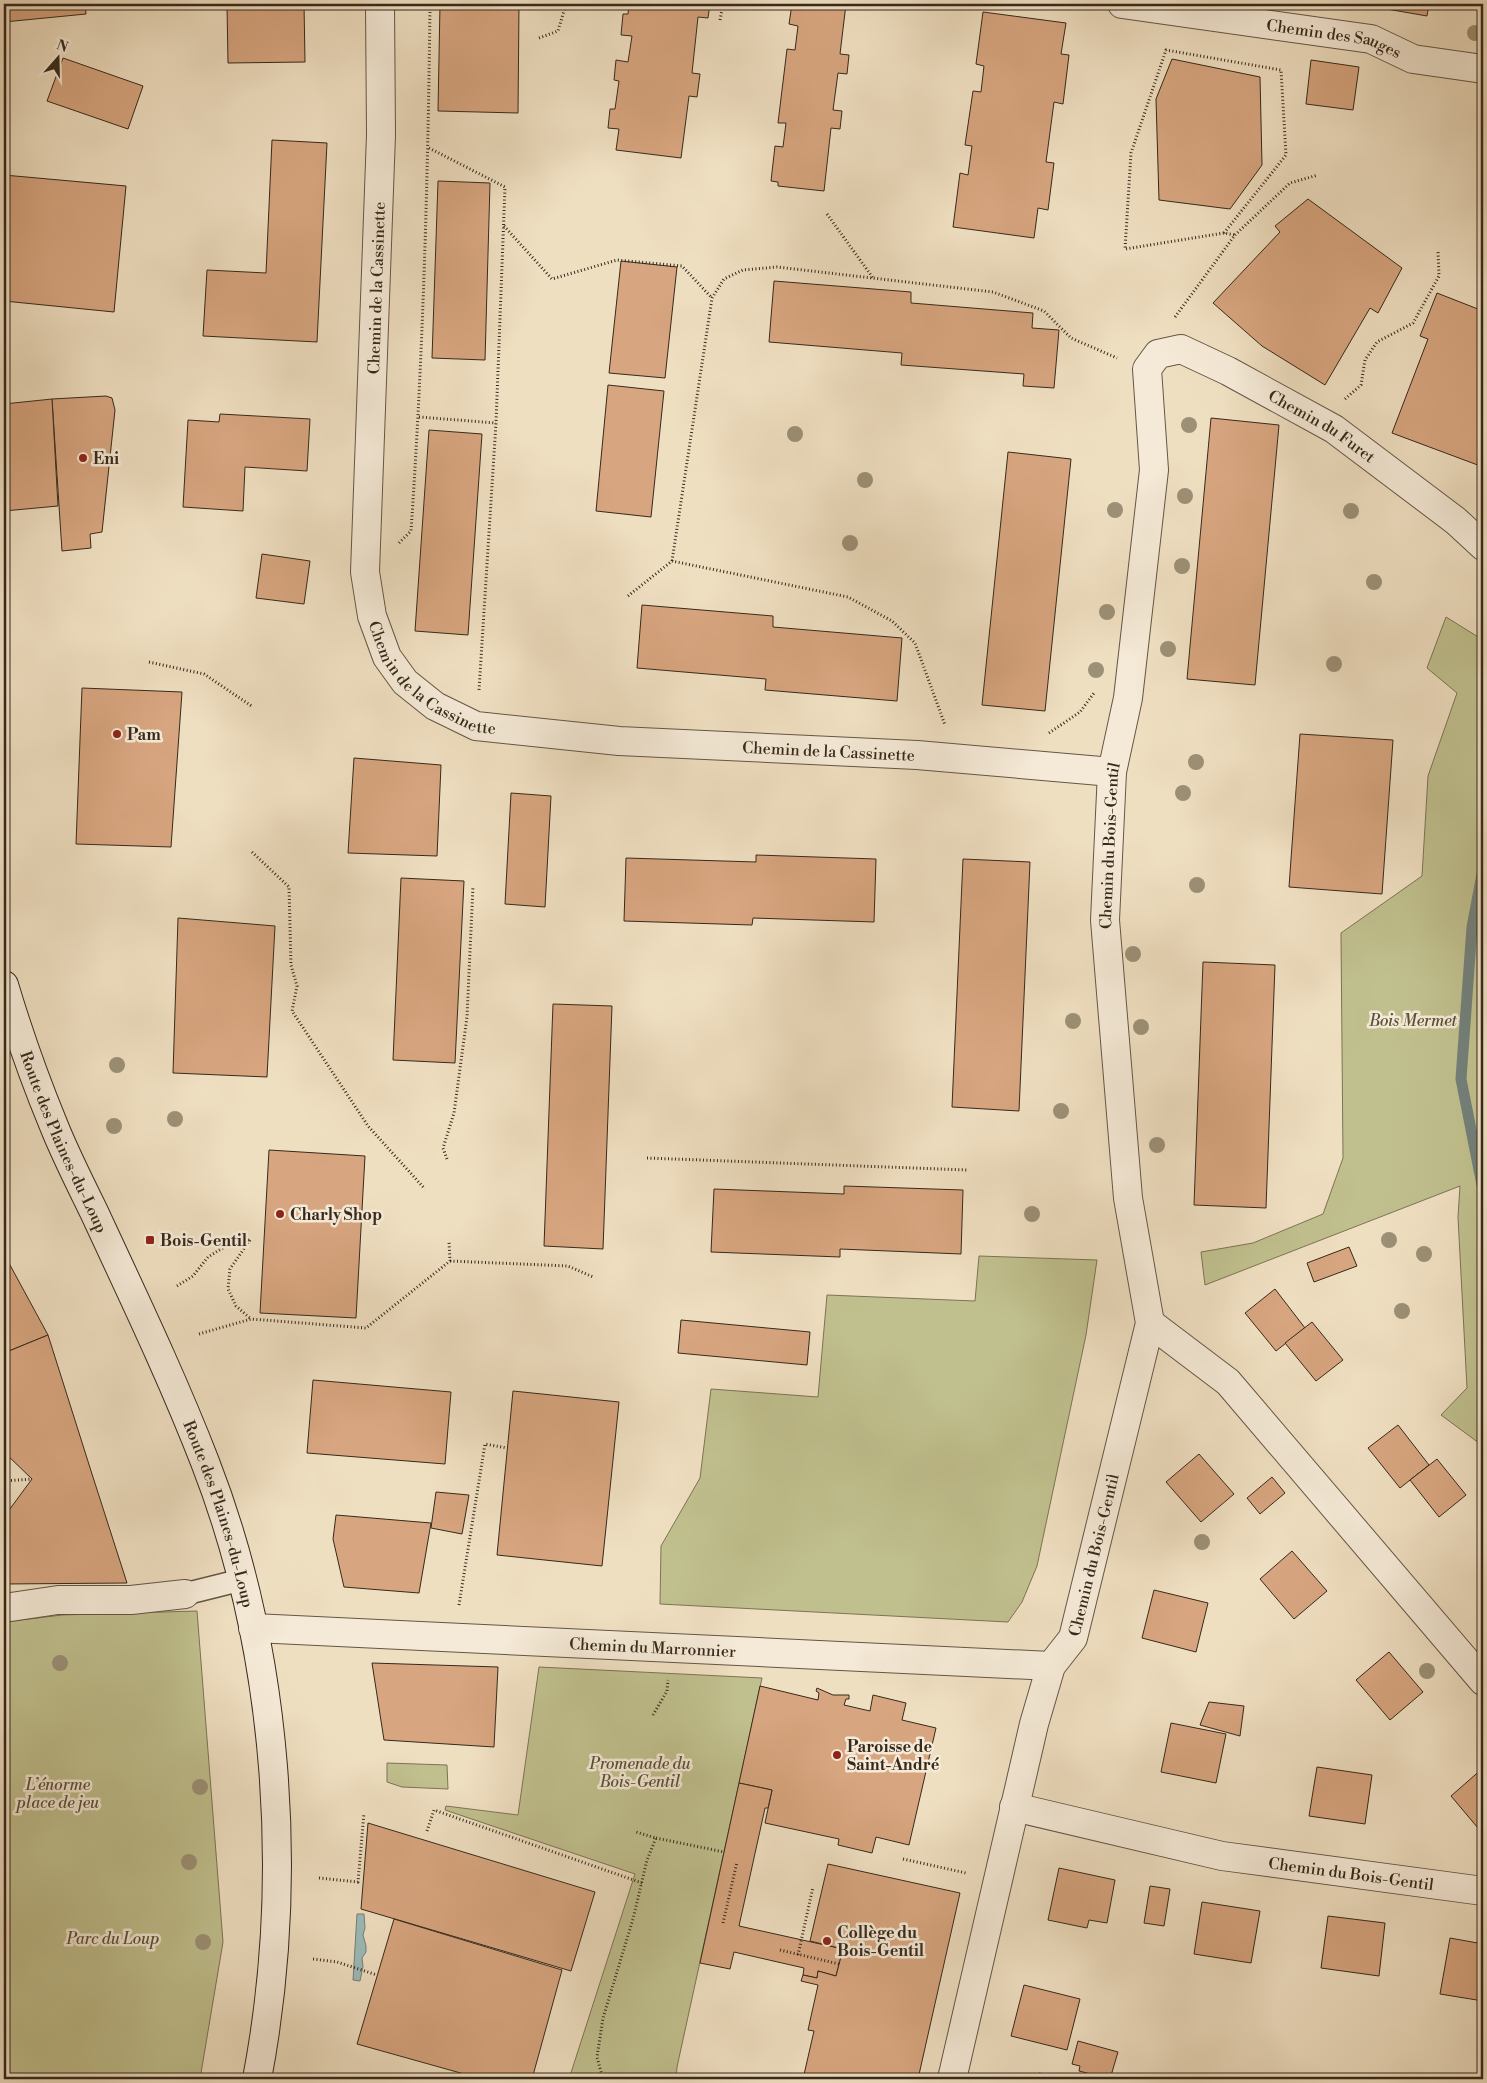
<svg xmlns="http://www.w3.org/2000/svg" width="1487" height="2083" font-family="'Libre Bodoni',serif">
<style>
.green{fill:#c0c08e;stroke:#7b7455}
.water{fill:#9cbbba;stroke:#73817b}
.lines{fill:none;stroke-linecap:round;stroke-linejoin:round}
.stream{stroke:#73817b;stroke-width:11}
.building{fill:#d7a57f;stroke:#36291c}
.lane-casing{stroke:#645645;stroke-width:24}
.street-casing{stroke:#645645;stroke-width:30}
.secondary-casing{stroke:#36291c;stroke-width:30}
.path{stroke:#36291c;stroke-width:3;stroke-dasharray:1 2.5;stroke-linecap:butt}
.lane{stroke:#f5ead7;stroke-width:21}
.street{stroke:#f5ead7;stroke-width:28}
.secondary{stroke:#f5ead7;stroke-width:28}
.tree{fill:#9c9076}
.poi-dot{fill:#8f2418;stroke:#f5ead7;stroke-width:2}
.labels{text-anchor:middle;stroke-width:5;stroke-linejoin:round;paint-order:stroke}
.street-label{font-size:16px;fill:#36291c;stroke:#f5ead7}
.poi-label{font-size:16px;font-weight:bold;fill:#36291c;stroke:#f5ead7;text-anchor:start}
.park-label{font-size:16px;font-style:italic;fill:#584f38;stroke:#f5ead7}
</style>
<rect width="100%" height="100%" fill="#efdfc1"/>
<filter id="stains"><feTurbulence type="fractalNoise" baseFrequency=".004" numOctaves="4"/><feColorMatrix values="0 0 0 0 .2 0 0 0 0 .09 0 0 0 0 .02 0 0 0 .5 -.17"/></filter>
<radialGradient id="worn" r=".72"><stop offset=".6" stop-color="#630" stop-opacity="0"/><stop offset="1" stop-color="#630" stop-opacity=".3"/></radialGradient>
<g class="green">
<polygon points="1446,617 1483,640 1483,1446 1441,1415 1467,1388 1458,1217 1460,1186 1205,1285 1201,1252 1253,1243 1323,1214 1343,1158 1341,933 1422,876 1428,776 1457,693 1427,668"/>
<polygon points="979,1256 1097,1260 1086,1335 1037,1566 1022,1602 1008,1622 660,1604 661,1546 700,1478 711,1389 818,1397 827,1295 975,1301"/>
<polygon points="197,1611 223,1942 200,2079 4,2079 4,1622 62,1615"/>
<polygon points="539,1667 762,1678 677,2067 676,2079 569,2079 635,1874 445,1810 446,1806 518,1815"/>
<polygon points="387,1763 447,1765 448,1789 402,1787 387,1782"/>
</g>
<polygon class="water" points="357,1914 364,1914 365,1928 363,1935 366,1946 366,1952 362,1958 363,1966 360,1981 353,1980"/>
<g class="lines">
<polyline class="stream" points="1483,869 1472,927 1461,1079 1483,1190"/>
</g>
<g class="building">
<polygon points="4,4 85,4 86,14 4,22"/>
<polygon points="227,4 304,4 305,62 228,63"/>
<polygon points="440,4 519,4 518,113 438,111"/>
<polygon points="629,4 710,4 708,18 698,17 692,73 700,74 697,97 689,96 681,158 616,150 619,129 608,128 610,109 615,109 619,81 614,80 616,60 628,62 632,36 621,35 623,14 628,14"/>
<polygon points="792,4 846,4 840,54 849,55 847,74 838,73 833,110 842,111 840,129 831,128 824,191 778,186 778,182 771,181 775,146 783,147 786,123 778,123 787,49 795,50 798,26 789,24"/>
<polygon points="1358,4 1429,4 1427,16"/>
<polygon points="983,12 1066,23 1061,54 1069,55 1063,104 1054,102 1046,162 1054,163 1048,210 1038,208 1034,238 953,227 960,173 968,175 972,146 965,145 973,91 981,92 984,66 976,64"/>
<polygon points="63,58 143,86 128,129 47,101"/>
<polygon points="1172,59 1260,77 1262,165 1230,209 1159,200 1156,99"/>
<polygon points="1311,60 1359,67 1353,110 1306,104"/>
<polygon points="272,140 327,143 317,342 203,336 207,270 266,273"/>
<polygon points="4,175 126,186 114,312 4,301"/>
<polygon points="438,181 490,183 485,360 432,358"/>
<polygon points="1308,199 1402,268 1378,313 1370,308 1325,385 1262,346 1213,303 1280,232 1275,226"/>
<polygon points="621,261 677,267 665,378 609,373"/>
<polygon points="774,281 911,292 911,303 1033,313 1032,328 1059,330 1054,388 1023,386 1024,374 901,365 902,353 769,342"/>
<polygon points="1437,293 1483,311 1483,467 1392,433 1428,339 1420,336"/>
<polygon points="608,385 664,391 651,517 596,511"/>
<polygon points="106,396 112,398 115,410 102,532 90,534 91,548 62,551 52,399"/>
<polygon points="52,399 58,506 4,511 4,404"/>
<polygon points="220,414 310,419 307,471 245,467 243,511 183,507 188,420 219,422"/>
<polygon points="1211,418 1279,425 1255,685 1187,679"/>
<polygon points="429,430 482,434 468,635 415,631"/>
<polygon points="1008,452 1071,459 1045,711 982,705"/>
<polygon points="262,554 310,561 304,604 256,598"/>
<polygon points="642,605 773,616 773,627 902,638 897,701 765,690 766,679 637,668"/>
<polygon points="82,688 182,692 171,847 76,844"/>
<polygon points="1300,734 1393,740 1382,894 1289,887"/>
<polygon points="354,758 441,765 437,856 348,853"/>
<polygon points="511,793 551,796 545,907 505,904"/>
<polygon points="756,855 876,859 874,922 753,918 752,925 624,921 626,858 756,862"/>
<polygon points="963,859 1030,862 1019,1111 952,1107"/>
<polygon points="401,878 464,881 455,1063 393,1060"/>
<polygon points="178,918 275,926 267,1077 173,1073"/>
<polygon points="1203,962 1275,965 1266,1208 1194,1205"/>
<polygon points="553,1004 612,1006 603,1249 544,1246"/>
<polygon points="269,1150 365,1156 356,1318 260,1313"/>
<polygon points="844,1186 963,1190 961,1254 840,1249 840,1257 711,1252 714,1189 844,1194"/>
<polygon points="1349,1247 1357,1266 1314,1282 1307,1263"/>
<polygon points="4,1254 48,1335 4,1353"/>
<polygon points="1275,1289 1305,1328 1276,1351 1245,1313"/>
<polygon points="681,1320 810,1332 807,1365 678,1353"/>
<polygon points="1312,1322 1343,1360 1316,1381 1285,1343"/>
<polygon points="48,1335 92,1474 127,1583 4,1584 4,1517 32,1479 4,1452 4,1353"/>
<polygon points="313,1380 451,1392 445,1464 307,1453"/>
<polygon points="513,1391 619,1402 602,1566 497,1555"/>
<polygon points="1398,1425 1429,1465 1400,1488 1368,1448"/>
<polygon points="1199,1454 1234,1494 1201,1522 1166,1482"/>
<polygon points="1437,1459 1466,1495 1439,1517 1410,1480"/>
<polygon points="1272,1477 1285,1493 1260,1514 1247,1498"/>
<polygon points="436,1492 469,1495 462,1534 431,1528"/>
<polygon points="336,1515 431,1523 419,1593 344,1587 333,1539"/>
<polygon points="1292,1551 1327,1591 1294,1619 1260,1579"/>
<polygon points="1154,1590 1208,1603 1196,1652 1142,1638"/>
<polygon points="1389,1652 1423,1692 1390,1720 1356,1680"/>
<polygon points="372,1663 498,1667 494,1747 384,1740"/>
<polygon points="760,1686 818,1700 819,1693 816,1691 817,1688 833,1695 849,1695 849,1699 846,1699 844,1705 870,1711 873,1695 906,1703 902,1720 936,1728 909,1845 876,1837 872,1853 838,1845 839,1839 765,1823 772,1790 739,1783"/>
<polygon points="1209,1702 1244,1706 1240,1736 1200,1725"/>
<polygon points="1171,1723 1226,1734 1216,1783 1161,1772"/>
<polygon points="1317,1767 1372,1775 1365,1824 1309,1816"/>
<polygon points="1483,1768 1483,1834 1451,1796"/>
<polygon points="739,1783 772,1790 768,1808 765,1808 739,1926 843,1949 836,1976 818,1971 817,1978 803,1975 804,1968 734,1952 730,1969 700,1963"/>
<polygon points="368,1823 595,1892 571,1971 361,1909"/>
<polygon points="828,1864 960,1893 918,2079 803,2079 814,2031 808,2030 818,1985 801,1981 803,1975 817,1978 818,1971 836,1976 843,1949 810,1941"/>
<polygon points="1059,1868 1115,1880 1107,1923 1089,1920 1087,1928 1048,1920"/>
<polygon points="1150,1886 1170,1889 1164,1926 1144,1923"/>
<polygon points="1202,1902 1260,1911 1251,1963 1194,1954"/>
<polygon points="1328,1916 1385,1923 1379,1976 1321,1968"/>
<polygon points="394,1919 562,1970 532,2079 482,2079 357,2044"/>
<polygon points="1450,1938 1483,1944 1483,2001 1440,1994"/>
<polygon points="1024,1985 1080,1999 1067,2050 1011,2036"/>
<polygon points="1078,2041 1118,2052 1110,2079 1079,2071 1080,2066 1072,2064"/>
<polygon points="1039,2073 1069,2079 1038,2079"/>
</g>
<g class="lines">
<g class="lane-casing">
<polyline id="lane" points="185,1594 241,1580"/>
</g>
<g class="street-casing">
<g id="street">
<path id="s1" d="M380 4 381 135 365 572 372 616 387 657 405 682 435 706 476 726 619 741 917 755 1112 772"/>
<path id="s2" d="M1122 4 1371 39 1413 59 1483 69"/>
<polyline points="1150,1323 1228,1382 1483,1681"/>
<polyline points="4,1608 58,1600 131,1600 185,1594"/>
<path id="s3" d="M253 1628 1051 1666"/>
<path id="s4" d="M1014 1807 1222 1856 1483 1891"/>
<path id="s5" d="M952 2079 1034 1724 1051 1666 1073 1638 1150 1323 1128 1198 1105 920 1112 772 1128 698 1154 470 1147 369 1158 354 1181 349 1228 371 1334 429 1456 521 1483 546"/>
</g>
</g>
<g class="secondary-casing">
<g id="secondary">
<path id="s6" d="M4 985C18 1032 35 1080 54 1126 66 1156 81 1185 95 1214 133 1296 172 1377 205 1462 279 1652 295 1879 257 2079"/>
</g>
</g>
<g class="path">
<polyline points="720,20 723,4"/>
<polyline points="539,38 558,31 566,4"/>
<polyline points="429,148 505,187 496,423 479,690"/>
<polyline points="827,214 873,278"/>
<polyline points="504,226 552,279 617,260 682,266 712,298"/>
<polyline points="1224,233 1286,155 1281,70 1166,50 1131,153 1125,249 1224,233 1235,235"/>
<polyline points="1175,317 1235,235 1290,183 1318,175"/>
<polyline points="1345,399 1361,385 1365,360 1377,342 1413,323 1439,276 1438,251"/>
<polyline points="419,417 496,423"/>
<path d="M399 543 411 531C423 356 428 180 430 4"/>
<polyline points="672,561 712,298 724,279 743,270 777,267 993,292 1044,311 1071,338 1117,358"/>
<polyline points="628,596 672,561 848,597 892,621 915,643 945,725"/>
<polyline points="149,662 204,674 253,707"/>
<polyline points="1049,733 1080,712 1094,693"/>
<polyline points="252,852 289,887 291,965 297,986 292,1011 368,1126 425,1189"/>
<polyline points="647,1158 967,1170"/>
<polyline points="447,1159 443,1148 454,1113 467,1017 473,886"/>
<polyline points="250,1240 230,1269 228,1289 236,1306 251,1319"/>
<polyline points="450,1261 568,1266 593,1277"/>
<polyline points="177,1286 193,1276 208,1257 221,1249 237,1241 250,1240"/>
<polyline points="199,1334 251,1319 366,1328 450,1261 449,1242"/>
<polyline points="4,1481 32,1479"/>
<polyline points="459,1605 485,1444 507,1448"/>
<polyline points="653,1715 667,1691 668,1680"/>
<polyline points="427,1831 434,1810 642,1883"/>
<polyline points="656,1838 724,1852"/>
<polyline points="903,1859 966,1873"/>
<polyline points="319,1878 358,1882 364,1813"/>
<polyline points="723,1923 737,1862"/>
<polyline points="780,1950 839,1964"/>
<polyline points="798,1955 813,1887"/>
<polyline points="313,1959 337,1962 377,1975"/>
<polyline points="603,2079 597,2057 603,2018 633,1919 647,1860 656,1838 636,1832"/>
<polyline points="699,2079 699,2073"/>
</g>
<use href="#lane" class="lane"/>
<use href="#street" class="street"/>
<use href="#secondary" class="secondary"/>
</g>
<g class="tree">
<circle cx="1475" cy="33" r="8"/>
<circle cx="1189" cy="425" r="8"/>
<circle cx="795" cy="434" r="8"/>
<circle cx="865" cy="480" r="8"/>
<circle cx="1185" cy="496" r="8"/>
<circle cx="1115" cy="510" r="8"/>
<circle cx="1351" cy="511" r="8"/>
<circle cx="850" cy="543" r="8"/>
<circle cx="1182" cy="566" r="8"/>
<circle cx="1374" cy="582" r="8"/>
<circle cx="1107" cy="612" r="8"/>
<circle cx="1168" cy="649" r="8"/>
<circle cx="1334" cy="664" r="8"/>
<circle cx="1096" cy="670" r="8"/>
<circle cx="1196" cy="762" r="8"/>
<circle cx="1183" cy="793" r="8"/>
<circle cx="1197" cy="885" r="8"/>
<circle cx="1133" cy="954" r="8"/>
<circle cx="1073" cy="1021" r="8"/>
<circle cx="1141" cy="1027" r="8"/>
<circle cx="117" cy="1065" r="8"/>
<circle cx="1061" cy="1111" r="8"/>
<circle cx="175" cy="1119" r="8"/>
<circle cx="114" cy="1126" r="8"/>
<circle cx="1157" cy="1145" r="8"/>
<circle cx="1032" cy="1214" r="8"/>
<circle cx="1389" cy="1240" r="8"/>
<circle cx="1424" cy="1254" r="8"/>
<circle cx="1402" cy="1311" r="8"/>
<circle cx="1202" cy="1542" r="8"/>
<circle cx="60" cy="1663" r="8"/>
<circle cx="1427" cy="1671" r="8"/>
<circle cx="200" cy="1787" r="8"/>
<circle cx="189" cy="1862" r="8"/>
<circle cx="203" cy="1942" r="8"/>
</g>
<g class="poi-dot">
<circle cx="83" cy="458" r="5"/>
<circle cx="117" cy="734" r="5"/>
<circle cx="280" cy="1214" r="5"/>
<rect x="145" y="1235" width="10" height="10" rx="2.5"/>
<circle cx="837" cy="1755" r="5"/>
<circle cx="827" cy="1941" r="5"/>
</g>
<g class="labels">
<g class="street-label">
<text dy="6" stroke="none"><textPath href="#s2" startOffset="215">Chemin des Sauges</textPath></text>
<text transform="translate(376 288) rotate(-88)" y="6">Chemin de la Cassinette</text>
<text dy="6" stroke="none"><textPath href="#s5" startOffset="1948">Chemin du Furet</textPath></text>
<text dy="6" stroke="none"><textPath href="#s1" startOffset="705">Chemin de la Cassinette</textPath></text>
<text dy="6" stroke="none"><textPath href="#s1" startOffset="1125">Chemin de la Cassinette</textPath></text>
<text dy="6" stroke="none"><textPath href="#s5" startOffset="1265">Chemin du Bois-Gentil</textPath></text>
<text dy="6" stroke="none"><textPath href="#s6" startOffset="168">Route des Plaines-du-Loup</textPath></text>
<text dy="6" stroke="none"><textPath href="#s6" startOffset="572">Route des Plaines-du-Loup</textPath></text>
<text dy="6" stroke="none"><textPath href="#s5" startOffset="546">Chemin du Bois-Gentil</textPath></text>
<text dy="6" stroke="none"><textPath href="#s3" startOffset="400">Chemin du Marronnier</textPath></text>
<text dy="6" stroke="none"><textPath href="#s4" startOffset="344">Chemin du Bois-Gentil</textPath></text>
</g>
<g class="poi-label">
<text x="93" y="464">Eni</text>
<text x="127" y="740">Pam</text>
<text x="290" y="1220">Charly Shop</text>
<text x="160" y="1246">Bois-Gentil</text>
<text x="847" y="1752">Paroisse de<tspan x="847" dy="18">Saint-André</tspan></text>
<text x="837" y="1938">Collège du<tspan x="837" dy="18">Bois-Gentil</tspan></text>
</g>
<g class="park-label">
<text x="1413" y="1026">Bois Mermet</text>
<text x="640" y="1769">Promenade du<tspan x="640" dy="18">Bois-Gentil</tspan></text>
<text x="58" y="1790">L’énorme<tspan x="58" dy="18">place de jeu</tspan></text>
<text x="113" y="1944">Parc du Loup</text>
</g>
</g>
<rect width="1487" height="2083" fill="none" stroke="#efdfc1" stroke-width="20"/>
<rect x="5" y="5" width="1477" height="2073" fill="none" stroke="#36291c" stroke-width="2.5"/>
<rect x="10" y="10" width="1467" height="2063" fill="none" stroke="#36291c"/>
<g transform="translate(58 58) rotate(20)" stroke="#f5ead7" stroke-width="4" paint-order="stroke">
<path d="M0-4L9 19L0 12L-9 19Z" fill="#36291c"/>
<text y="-8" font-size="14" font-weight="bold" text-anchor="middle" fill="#36291c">N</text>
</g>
<rect width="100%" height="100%" filter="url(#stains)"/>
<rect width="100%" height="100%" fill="url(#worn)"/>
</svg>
